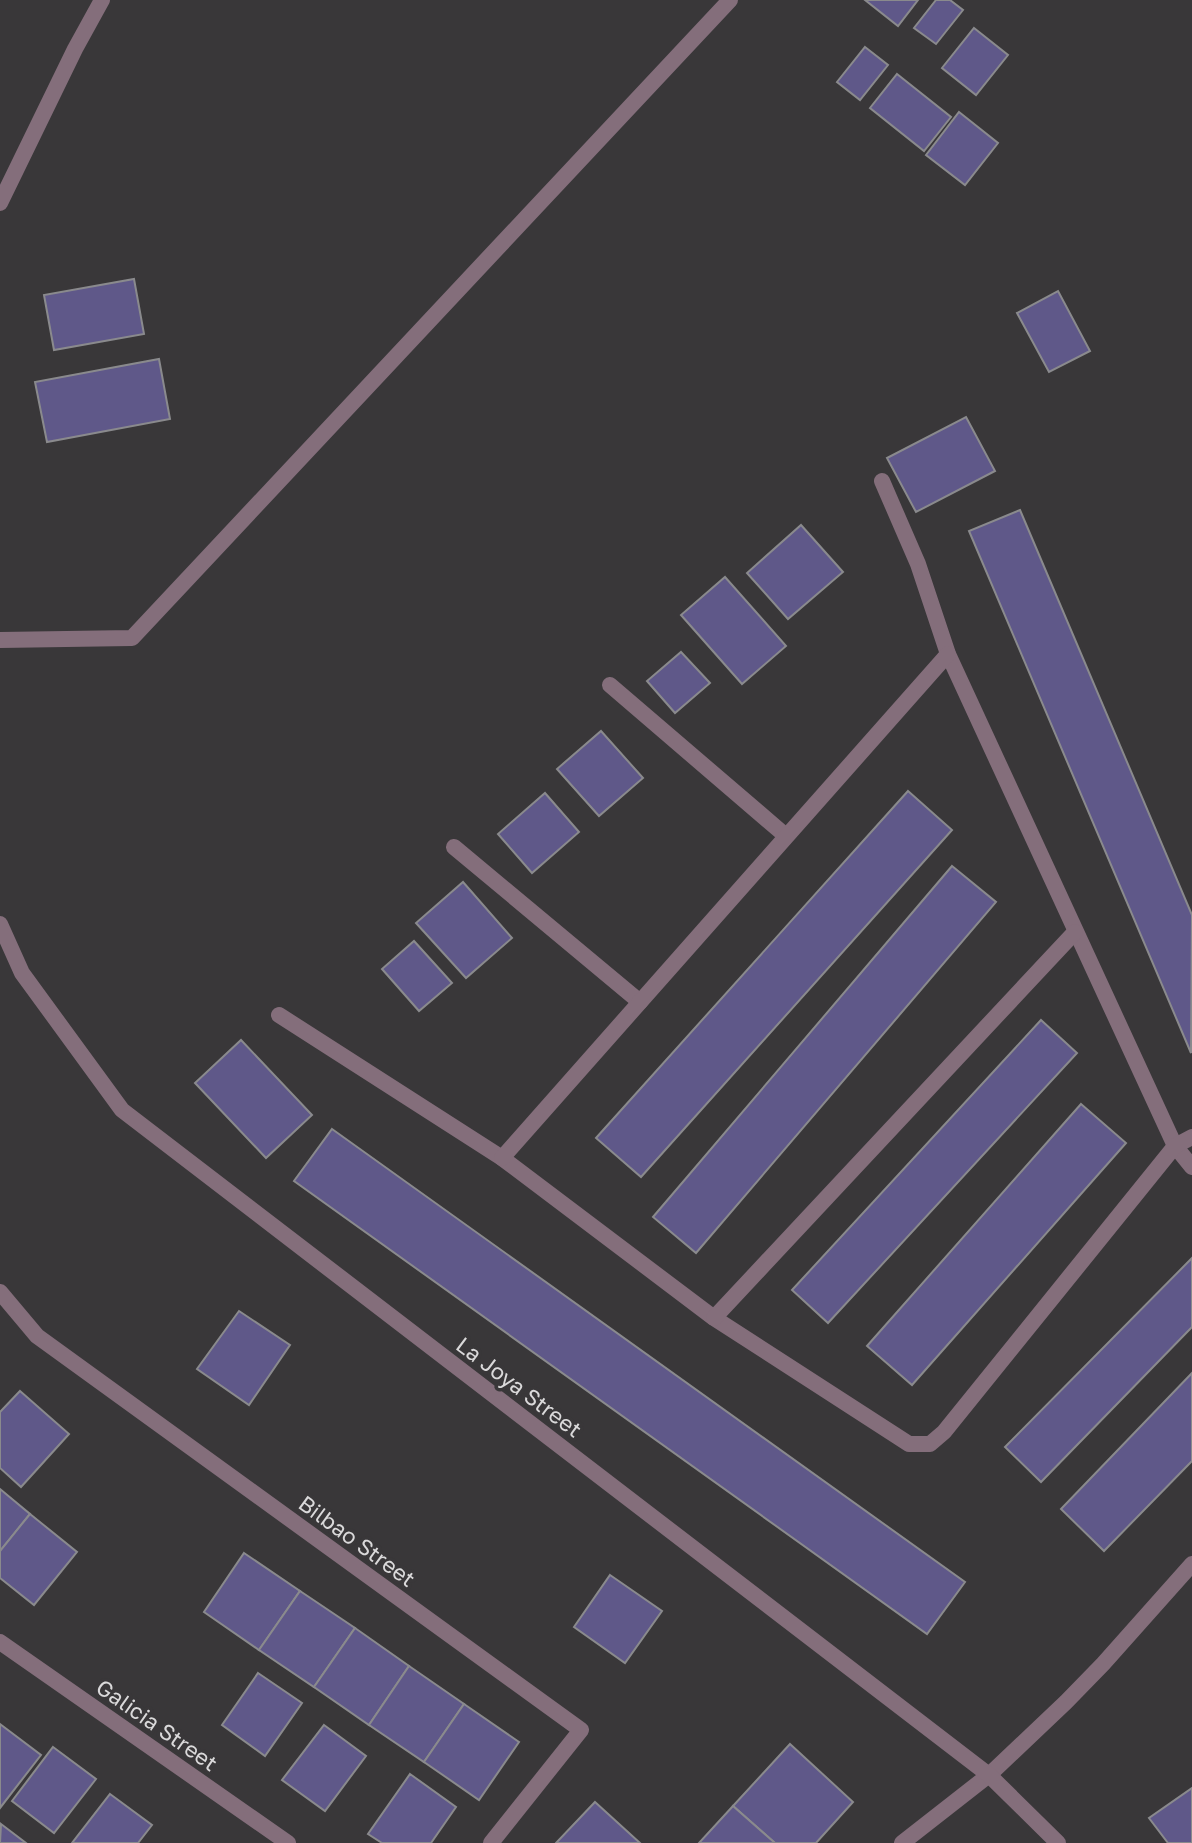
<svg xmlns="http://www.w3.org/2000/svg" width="1192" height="1843" font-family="'Golos Text',sans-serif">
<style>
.building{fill:#5f5889;stroke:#8a8a8d;stroke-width:2}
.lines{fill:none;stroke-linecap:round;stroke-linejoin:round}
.minor{stroke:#846e7b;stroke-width:16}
.tertiary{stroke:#846e7b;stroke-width:16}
.labels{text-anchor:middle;stroke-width:7;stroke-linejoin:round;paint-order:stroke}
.street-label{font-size:22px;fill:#dad9da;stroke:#393739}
</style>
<rect width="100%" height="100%" fill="#393739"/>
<g class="building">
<polygon points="865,0 918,0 898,26"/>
<polygon points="936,0 950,0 963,10 936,44 914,28"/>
<polygon points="974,28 1008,55 976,95 942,68"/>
<polygon points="865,47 888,65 860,100 837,82"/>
<polygon points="897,74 951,117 924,151 870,108"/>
<polygon points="959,112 998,143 965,185 926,155"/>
<polygon points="134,279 144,334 54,350 44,295"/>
<polygon points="1058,291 1090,351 1049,372 1017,313"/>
<polygon points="159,359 170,419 47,442 35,382"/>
<polygon points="966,417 995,471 916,512 887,458"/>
<polygon points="1020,510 1192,915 1191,1053 969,531"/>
<polygon points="801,525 843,572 788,619 747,573"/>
<polygon points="725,577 786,646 742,684 681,615"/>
<polygon points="681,652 710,683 675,713 647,681"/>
<polygon points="601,731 643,778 599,816 557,769"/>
<polygon points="908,791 952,830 641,1177 596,1138"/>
<polygon points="545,793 579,832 532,873 498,834"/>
<polygon points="952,866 996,902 696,1253 653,1217"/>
<polygon points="463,882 512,938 466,978 416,923"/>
<polygon points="414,941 452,983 419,1011 382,969"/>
<polygon points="1041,1020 1077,1053 828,1323 792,1290"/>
<polygon points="241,1040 312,1115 266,1158 195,1083"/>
<polygon points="1081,1104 1126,1143 912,1385 867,1346"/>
<polygon points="332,1129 965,1582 927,1634 294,1181"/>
<polygon points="1192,1258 1192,1327 1041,1482 1005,1447"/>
<polygon points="239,1311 290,1345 249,1405 197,1369"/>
<polygon points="1192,1373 1192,1461 1104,1551 1061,1509"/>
<polygon points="20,1391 69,1434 21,1487 0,1468 0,1412"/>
<polygon points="0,1489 30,1514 0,1551"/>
<polygon points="30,1514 77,1552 34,1605 0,1578 0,1551"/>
<polygon points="244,1553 300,1591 259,1650 204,1612"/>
<polygon points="610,1575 662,1611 625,1663 574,1627"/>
<polygon points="300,1591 355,1628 314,1687 259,1650"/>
<polygon points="355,1628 409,1666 369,1725 314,1687"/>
<polygon points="409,1666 464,1704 424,1762 369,1725"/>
<polygon points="258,1673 302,1703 265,1756 222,1725"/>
<polygon points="464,1704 519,1742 479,1800 424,1762"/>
<polygon points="0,1724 41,1755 0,1808"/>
<polygon points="324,1725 366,1756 325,1811 282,1780"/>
<polygon points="790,1744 853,1802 816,1843 775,1843 733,1806"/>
<polygon points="53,1747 96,1779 54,1833 12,1801"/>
<polygon points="410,1774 456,1807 431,1843 382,1843 368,1834"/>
<polygon points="1192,1788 1192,1843 1168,1843 1149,1818"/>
<polygon points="110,1794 152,1825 138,1843 72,1843"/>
<polygon points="595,1802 640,1843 556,1843"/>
<polygon points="733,1806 775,1843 699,1843"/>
<polygon points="1,1824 26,1843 0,1843"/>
</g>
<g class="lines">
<g class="minor">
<polyline points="882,481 918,564 948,654 1175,1146 1192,1167"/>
<polyline points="0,640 132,638 730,0"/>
<polyline points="610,685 786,836"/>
<polyline points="454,847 640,1002"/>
<polyline points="279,1015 502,1158 714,1318 909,1444 930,1444 944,1432 1175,1146 1192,1137"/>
<polyline points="502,1158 948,654"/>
<polyline points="0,1292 37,1336 581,1730 491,1843"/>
<polyline points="714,1318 1075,932"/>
<polyline points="0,1642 288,1843"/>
<polyline points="902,1843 989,1775 1066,1702 1103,1664 1192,1564"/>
</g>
<g class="tertiary">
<polyline points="0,203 75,49 102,0"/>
<polyline points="0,924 22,973 122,1110 989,1775 1058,1843"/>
</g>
</g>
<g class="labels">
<g class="street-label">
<text transform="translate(519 1387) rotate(37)" y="8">La Joya Street</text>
<text transform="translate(357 1541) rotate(36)" y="8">Bilbao Street</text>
<text transform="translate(157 1725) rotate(35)" y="8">Galicia Street</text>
</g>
</g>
</svg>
